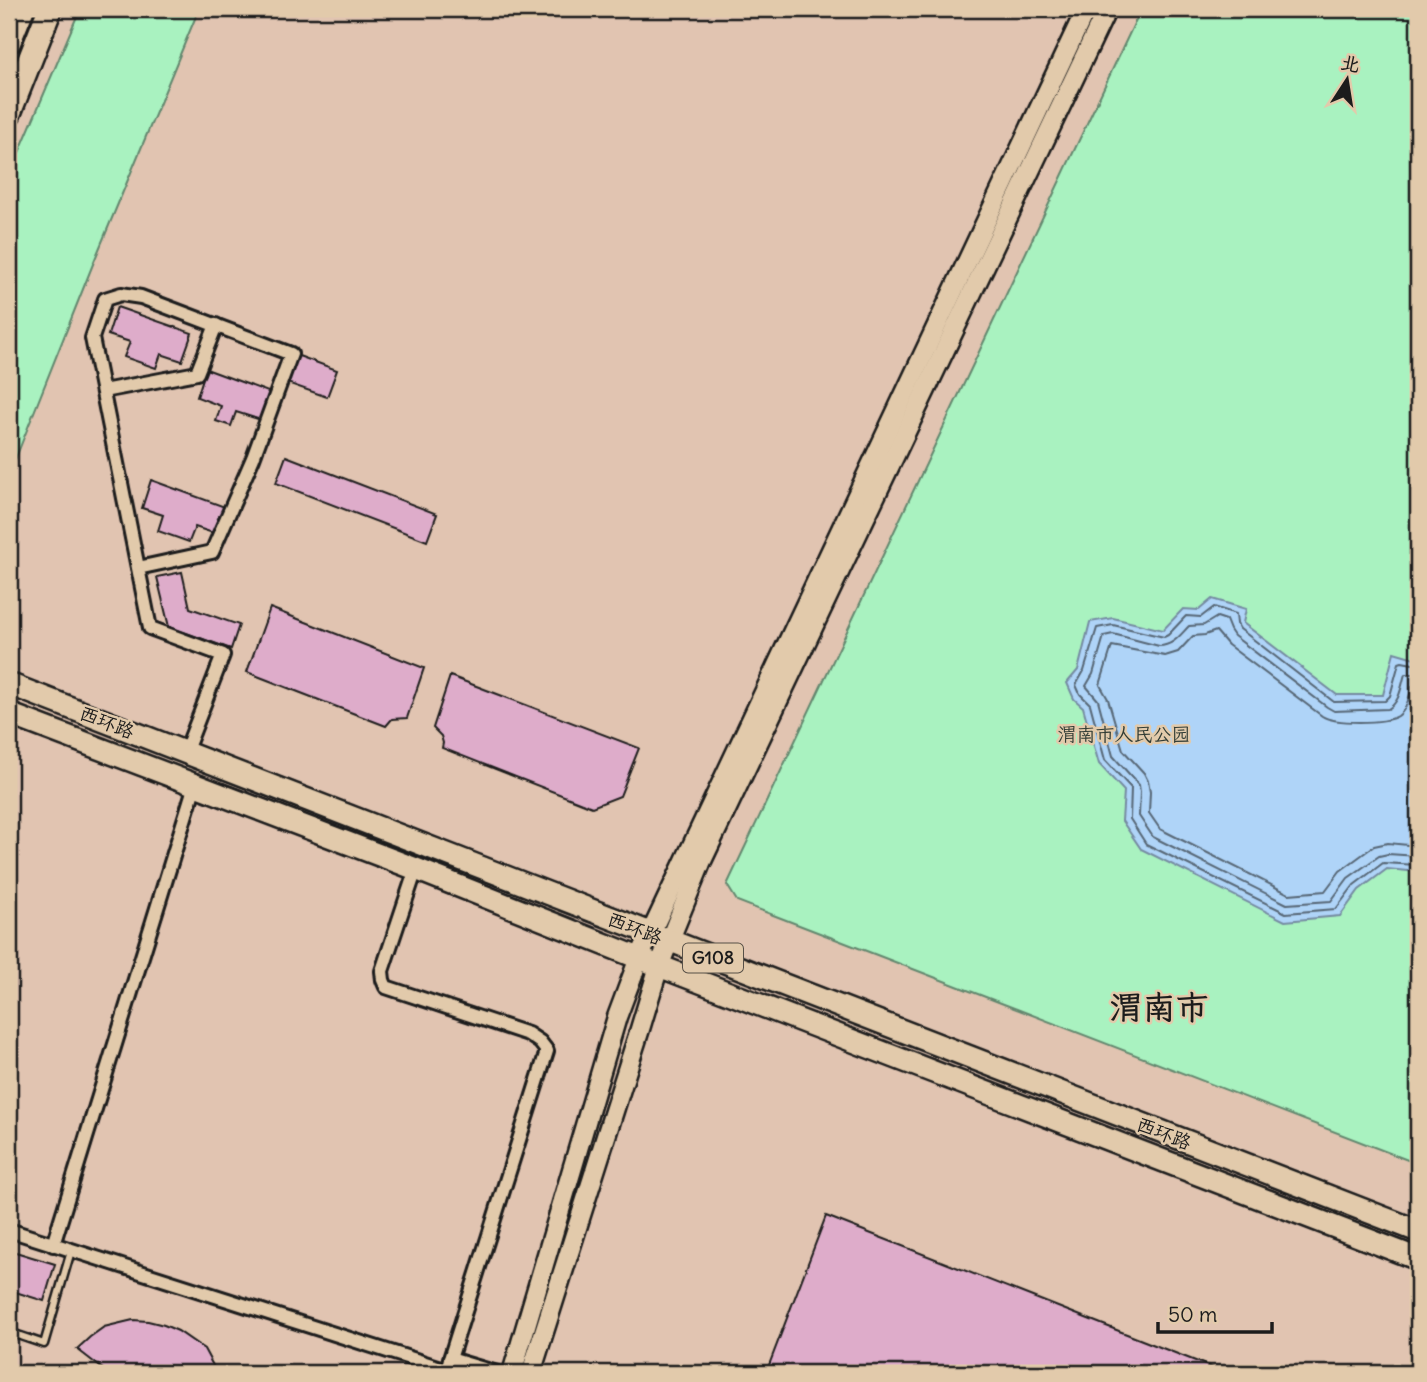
<svg xmlns="http://www.w3.org/2000/svg" width="1427" height="1382" font-family="Delius,'LXGW WenKai TC',sans-serif">
<style>
.green{fill:#a9f2c0;stroke:#62876e;stroke-width:2}
.water{fill:#afd4f8;stroke:#748aa0;stroke-width:2}
.lines{fill:none;stroke-linecap:round;stroke-linejoin:round}
.shore{stroke:#576674;stroke-width:2}
.building{fill:#deacca;stroke:#1c1c1c;stroke-width:2}
.lane-casing{stroke:#1c1c1c;stroke-width:11}
.street-casing{stroke:#1c1c1c;stroke-width:18}
.secondary-casing{stroke:#1c1c1c;stroke-width:23}
.primary-casing{stroke:#1c1c1c;stroke-width:26}
.highway-casing{stroke:#1c1c1c;stroke-width:28}
.lane{stroke:#e2caab;stroke-width:6}
.street{stroke:#e2caab;stroke-width:12}
.secondary{stroke:#e2caab;stroke-width:18}
.primary{stroke:#e2caab;stroke-width:21}
.highway{stroke:#e2caab;stroke-width:23}
.labels{text-anchor:middle;stroke-width:5;stroke-linejoin:round;paint-order:stroke}
.shield{fill:#e2caab;stroke:#575047;stroke-width:2}
.shield-label{font-size:18px;font-weight:bold;fill:#1c1c1c}
.street-label{font-size:19px;fill:#1c1c1c;stroke:#e2caab}
.park-label{font-size:19px;fill:#313c35;stroke:#e2caab}
.town-label{font-size:33px;font-weight:bold;fill:#1c1c1c;stroke:#e2caab}
</style>
<rect width="100%" height="100%" fill="#e1c4b1"/>
<filter id="ink" filterUnits="userSpaceOnUse"><feTurbulence type="fractalNoise" baseFrequency=".0143" numOctaves="2"/><feDisplacementMap in="SourceGraphic" scale="14" xChannelSelector="R" yChannelSelector="G"/><feConvolveMatrix kernelMatrix="1 2 1 2 8 2 1 2 1" color-interpolation-filters="sRGB"/></filter>
<g filter="url(#ink)">
<g class="green">
<polygon points="80,9 199,9 95,259 9,475 9,176"/>
<polygon points="1141,9 1418,9 1418,1164 737,901 727,885"/>
</g>
<polygon class="water" points="1212,599 1246,609 1243,623 1337,695 1383,695 1394,652 1418,659 1418,872 1387,869 1359,890 1340,916 1285,921 1141,849 1122,821 1124,791 1099,764 1083,707 1074,699 1067,683 1078,670 1090,622 1113,618 1163,630 1183,609 1199,610"/>
<g class="lines">
<g class="shore">
<polyline points="1418,665 1402,662 1399,663 1390,696 1385,701 1334,702 1240,629 1237,624 1236,614 1214,607 1201,617 1186,616 1168,635 1164,637 1113,625 1097,628 1084,671 1076,685 1080,694 1090,704 1105,760 1131,788 1130,819 1146,844 1286,913 1336,909 1354,885 1383,863 1418,865"/>
<path d="M1418 674H1405C1401 687 1400 702 1388 709L1334 711 1327 707 1234 636 1230 630 1226 620 1217 617 1204 625 1189 626C1180 635 1173 646 1159 646L1113 634 1104 636 1093 674 1086 686 1098 700 1113 756 1139 785 1140 792 1139 816 1153 837 1287 904 1331 901 1348 878 1379 856 1388 854 1418 856"/>
<path d="M1418 685 1412 686C1409 697 1407 709 1398 716 1385 724 1334 724 1322 716L1228 645 1216 631 1205 635 1193 636 1178 652 1165 656 1112 646 1100 685 1108 699 1123 750 1144 773 1148 781 1150 792 1149 813 1160 829 1289 894 1325 891 1340 871 1374 846 1388 843 1418 846"/>
</g>
</g>
<g class="building">
<polygon points="117,307 192,333 182,361 161,354 156,368 124,357 130,342 108,335"/>
<polygon points="296,355 337,370 327,397 287,383"/>
<polygon points="206,369 271,393 261,420 236,412 231,426 216,421 221,406 197,397"/>
<polygon points="286,456 437,514 427,541 276,483"/>
<polygon points="151,480 225,507 216,534 195,527 189,542 158,531 163,515 142,508"/>
<polygon points="182,572 190,608 239,625 231,649 169,627 157,577"/>
<polygon points="270,608 424,668 407,718 392,719 386,726 247,672"/>
<polygon points="450,676 639,748 620,796 592,807 442,748 443,743 441,736 433,728"/>
<polygon points="826,1216 1226,1373 766,1373"/>
<polygon points="9,1250 55,1264 44,1301 9,1290"/>
<polygon points="133,1320 148,1321 164,1325 178,1331 204,1349 217,1373 108,1373 77,1349 90,1337 104,1327"/>
</g>
<g class="lines">
<g class="lane-casing">
<polyline id="lane" points="9,1332 44,1344 71,1251"/>
</g>
<g class="street-casing">
<g id="street">
<polyline points="103,391 197,373 216,325"/>
<polyline points="138,568 212,552 253,458 291,354 141,297 121,294 105,299 92,338 150,628 223,655 185,753"/>
<polyline points="416,869 382,971 383,980 386,987 528,1034 540,1042 547,1051 450,1359"/>
<polyline points="9,1230 447,1370 446,1373"/>
<polyline points="53,1245 195,785"/>
<polyline points="459,1373 447,1370 450,1359 497,1373"/>
</g>
</g>
<g class="secondary-casing">
<g id="secondary">
<polyline points="512,1373 617,1017 639,958 1086,9"/>
<polyline points="531,1373 640,1029 659,966 701,863 1107,9"/>
</g>
</g>
<g class="primary-casing">
<g id="primary">
<polyline points="9,684 1418,1231"/>
<polyline points="9,714 416,869 659,966 1418,1259"/>
</g>
</g>
<g class="highway-casing">
<g id="highway">
<polyline points="9,41 22,9"/>
<polyline points="9,113 50,9"/>
</g>
</g>
<use href="#lane" class="lane"/>
<use href="#street" class="street"/>
<use href="#secondary" class="secondary"/>
<use href="#primary" class="primary"/>
<use href="#highway" class="highway"/>
</g>
</g>
<g class="labels">
<rect class="shield" x="683" y="943.5" width="60" height="29" rx="5"/>
<g class="shield-label">
<text x="713" y="964">G108</text>
</g>
<g class="street-label">
<text transform="translate(107 722) rotate(21)" y="7">西环路</text>
<text transform="translate(635 928) rotate(21)" y="7">西环路</text>
<text transform="translate(1164 1133) rotate(21)" y="7">西环路</text>
</g>
<g class="park-label">
<text x="1124" y="741">渭南市人民公园</text>
</g>
<g class="town-label">
<text x="1159" y="1019">渭南市</text>
</g>
</g>
<rect width="1427" height="1382" fill="none" stroke="#e2caab" stroke-width="35"/>
<rect x="18" y="18" width="1392" height="1347" fill="none" stroke="#1c1c1c" stroke-width="2.5" filter="url(#ink)"/>
<g transform="translate(1347 80) rotate(12)" stroke="#e2caab" stroke-width="5" paint-order="stroke">
<path d="M0-5L12 26L0 18L-12 26Z" fill="#1c1c1c"/>
<text y="-10" font-size="19" font-weight="bold" text-anchor="middle" fill="#1c1c1c">北</text>
</g>
<path d="M1158 1322v10h114v-10" fill="none" stroke="#1c1c1c" stroke-width="3.5"/>
<text x="1168" y="1322" font-size="21" fill="#1c1c1c" stroke="#e2caab" stroke-width="5" paint-order="stroke">50 m</text>
</svg>
